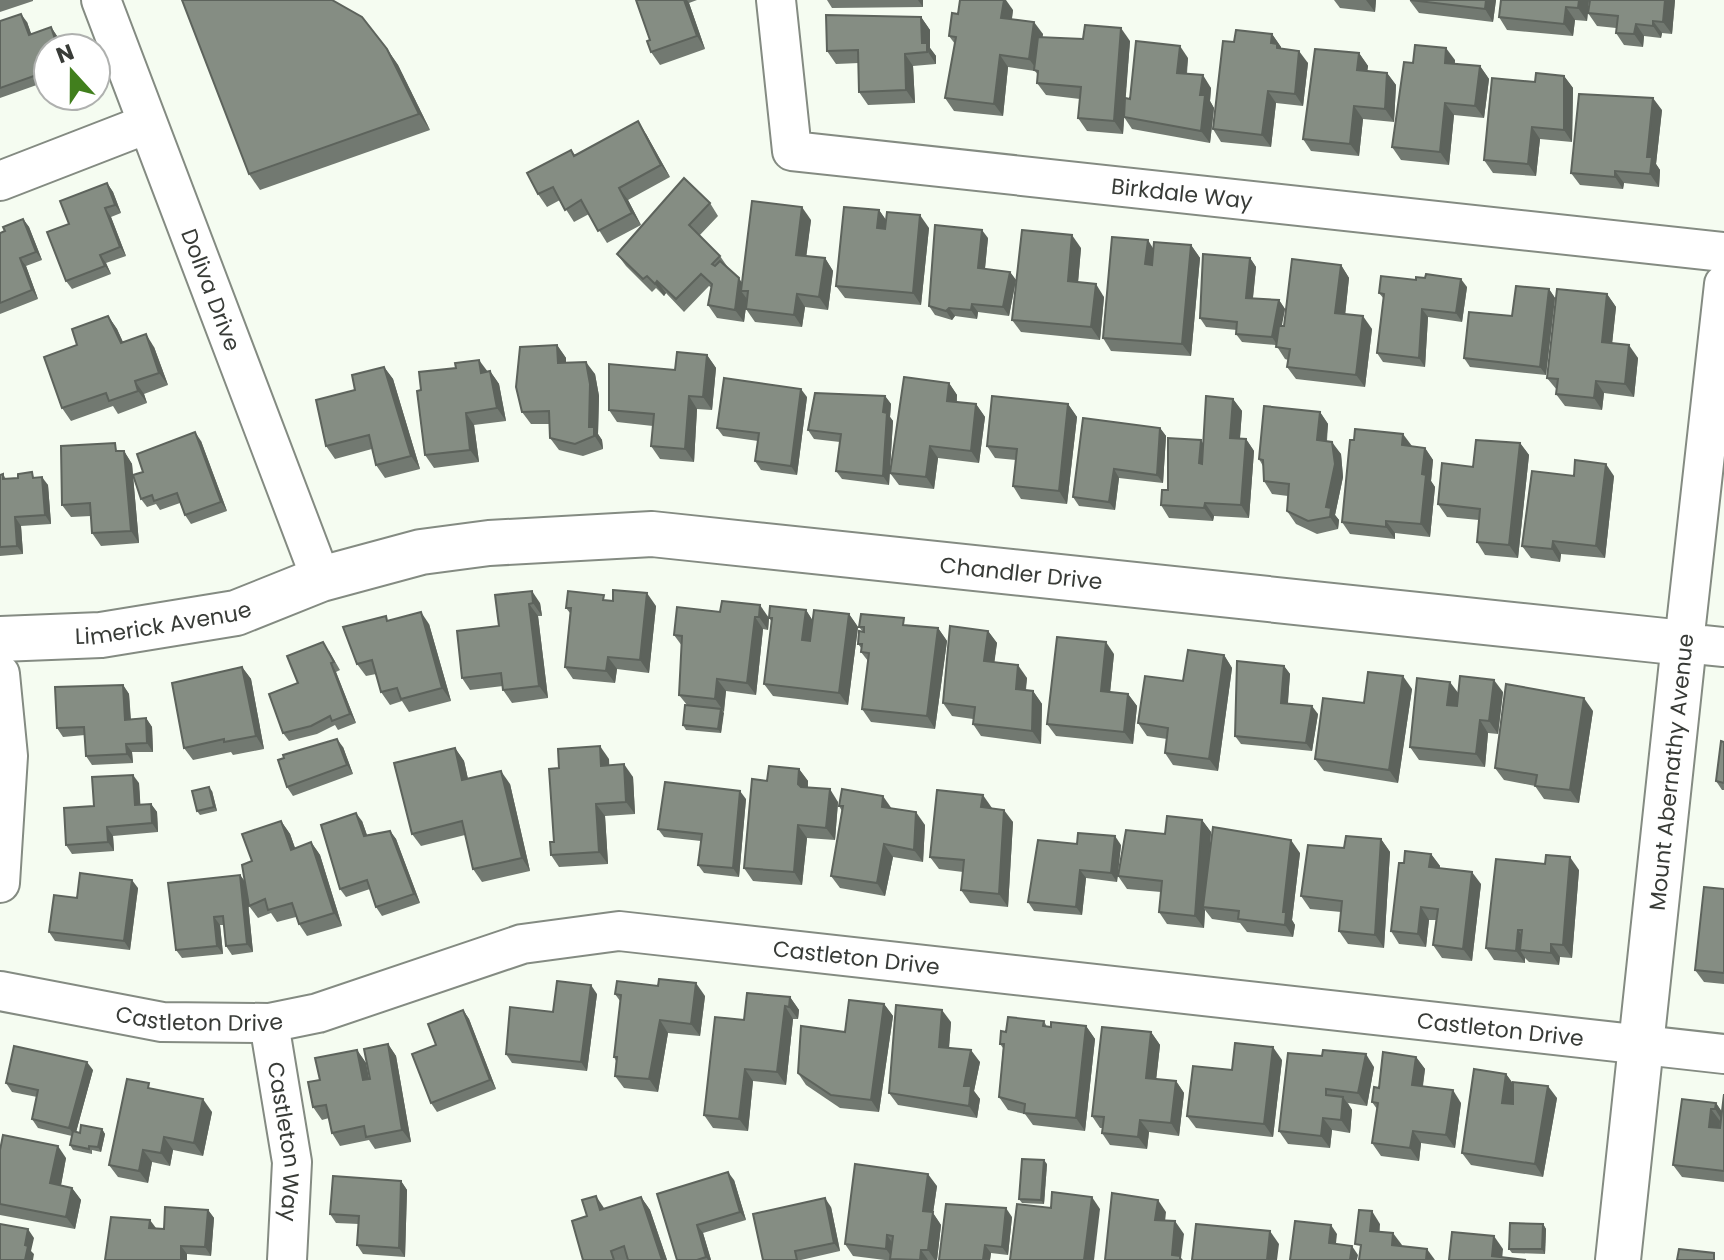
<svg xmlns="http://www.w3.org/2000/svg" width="1724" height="1260" font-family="Poppins,sans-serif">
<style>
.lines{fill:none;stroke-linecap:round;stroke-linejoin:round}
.minor-casing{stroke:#848b82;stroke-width:42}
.major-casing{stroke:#848b82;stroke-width:48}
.minor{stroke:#fff;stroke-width:38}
.major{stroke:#fff;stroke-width:44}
.wall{fill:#727971}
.shaded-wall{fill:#5d635c}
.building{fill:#858d83;stroke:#5d635c;stroke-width:2}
.labels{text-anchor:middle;stroke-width:6;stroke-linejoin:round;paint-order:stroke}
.street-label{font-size:22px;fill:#383b37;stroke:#fff}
</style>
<rect width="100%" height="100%" fill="#f5fcf1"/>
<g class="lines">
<g class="minor-casing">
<g id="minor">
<path id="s1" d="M101 0 321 579"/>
<path id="s2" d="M776 0 792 151 1724 252"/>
<polyline points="0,181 147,124"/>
<polyline points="1724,284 1684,643 1724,647"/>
<polyline points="0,674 8,756 0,883"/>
<path id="s3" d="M0 991 162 1022 269 1023 318 1013 522 944 619 931 1724 1054"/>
<path id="s4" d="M269 1023 292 1162 287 1260"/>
</g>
</g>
<g class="major-casing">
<g id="major">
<path id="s5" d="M0 639 101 635 236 613 321 579 421 552 489 543 652 534 1684 643 1618 1260"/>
</g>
</g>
<use href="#minor" class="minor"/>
<use href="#major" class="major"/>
</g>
<g class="wall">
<polygon points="0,0 33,0 33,1 0,12"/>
<polygon points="636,0 697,0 689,3 705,49 660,65 651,52 650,40"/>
<polygon points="827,0 923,0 923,7 832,8"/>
<polygon points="1334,0 1376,0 1375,12 1340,8"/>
<polygon points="1496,0 1493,22 1419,13 1410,1"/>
<polygon points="1501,0 1589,0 1587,21 1575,20 1573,36 1507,30 1499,17"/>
<polygon points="1675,0 1672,34 1662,33 1661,38 1644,36 1643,47 1624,45 1616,33 1616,28 1597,26 1588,13"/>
<polygon points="1013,10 1012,19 1043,34 1042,37 1130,41 1125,100 1130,99 1188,58 1187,74 1211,88 1210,101 1214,108 1210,143 1132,129 1124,117 1123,134 1087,131 1078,118 1080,99 1046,95 1037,83 1038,75 1035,71 1008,67 1003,116 954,111 945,98 955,44 949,36 958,14"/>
<polygon points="921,17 930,30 930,48 936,56 936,64 913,66 915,103 868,105 859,92 859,63 836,64 827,51"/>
<polygon points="0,21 27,22 31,34 51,27 57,36 48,48 48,81 0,98"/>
<polygon points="1272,34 1281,47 1281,49 1308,63 1303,106 1276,103 1271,147 1221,142 1213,129 1234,42"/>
<polygon points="387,49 398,65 430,130 260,190 249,174"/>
<polygon points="1359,53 1368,66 1367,71 1387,73 1396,85 1394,122 1363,119 1359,156 1311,151 1303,139"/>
<polygon points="1455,60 1455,64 1480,66 1489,79 1484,118 1454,115 1449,165 1401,160 1392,147 1413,63"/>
<polygon points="1564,76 1573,88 1572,142 1540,139 1536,176 1493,173 1484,160 1535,82"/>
<polygon points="1662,110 1656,164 1660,170 1659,187 1624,183 1623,189 1580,185 1571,173"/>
<polygon points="646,134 670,177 628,200 641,225 607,243 589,214 574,222 560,200 547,207 538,194 571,150 575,155"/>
<polygon points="107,183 113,192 121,213 111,217 126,256 106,263 111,274 72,289 66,281 69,224"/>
<polygon points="710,203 718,216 699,236 720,256 729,269 742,283 811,220 806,256 825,258 833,271 828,310 805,307 802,327 755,322 746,309 747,299 744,322 717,318 708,305 712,288 709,286 684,312 666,293 664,296 656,288 652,292 626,266 617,254"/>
<polygon points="879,210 886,220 929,228 921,305 845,298 836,286"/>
<polygon points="23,219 29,227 42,260 26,266 38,299 0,314 0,233"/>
<polygon points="988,238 985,269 1010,272 1016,280 1009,316 978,312 977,319 955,316 952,320 935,315 929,306"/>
<polygon points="1191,245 1200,258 1191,356 1111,351 1103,338 1154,249"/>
<polygon points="1081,248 1078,282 1104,297 1100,340 1021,332 1012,320"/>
<polygon points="1250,258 1256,267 1253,298 1279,300 1285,309 1281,326 1284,326 1341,265 1349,278 1345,314 1372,329 1365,387 1296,379 1287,367 1288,360 1285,359 1276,345 1242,342 1236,334 1237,330 1206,327 1200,318"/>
<polygon points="1425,278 1467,287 1462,322 1428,317 1425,367 1383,362 1377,353 1384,299 1379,293 1416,280"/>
<polygon points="1549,289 1555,298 1546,375 1470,367 1464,358 1512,316"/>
<polygon points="1607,294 1616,307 1612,343 1638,358 1634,397 1604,393 1602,410 1565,406 1556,394 1557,390 1547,378"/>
<polygon points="108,316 117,329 123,342 154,347 168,385 144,394 147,403 118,414 113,406 71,421 62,408 77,345"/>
<polygon points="557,345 566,358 566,363 595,374 599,396 598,434 602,440 603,449 583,456 559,450 550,438 549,424 531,424 522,412"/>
<polygon points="707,355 716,368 712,410 697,409 694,462 660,459 651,446 653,426 617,422 609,410 675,370"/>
<polygon points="384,367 393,379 420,469 385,478 376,465 372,449 335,459 326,446 355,390"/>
<polygon points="490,371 499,384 506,421 474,425 479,462 434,468 425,455 488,372"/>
<polygon points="949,383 957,395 957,402 976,404 985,417 979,463 938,458 934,489 899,485 890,473"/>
<polygon points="885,396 891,404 890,417 893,421 889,485 842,479 836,471 840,442 814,439 808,430"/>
<polygon points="807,397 797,475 761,470 755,461 758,441 723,436 717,428"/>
<polygon points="1233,399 1242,411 1240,438 1246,439 1254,451 1249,518 1214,516 1213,521 1169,518 1161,505 1168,490 1203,444"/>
<polygon points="1068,404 1077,417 1067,504 1021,499 1013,486 1016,460 995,458 987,446"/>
<polygon points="1320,412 1328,424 1327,441 1341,454 1343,477 1335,515 1339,520 1338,529 1317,534 1296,524 1287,511 1288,496 1272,494 1264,481 1263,466 1259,459"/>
<polygon points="1160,428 1166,436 1163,483 1119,478 1115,510 1079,506 1073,497"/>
<polygon points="201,441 227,511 191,524 185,515 180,503 160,510 156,504 147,507 141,499 133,476 139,543 101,546 92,533 91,516 71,517 62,505 121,451 124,451 132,464 133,475 143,472"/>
<polygon points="1520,443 1529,455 1518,558 1485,555 1477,542 1479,520 1447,517 1438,504 1473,467"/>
<polygon points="1412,446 1425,448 1433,460 1431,481 1435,487 1430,537 1395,533 1395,539 1350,534 1342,522"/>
<polygon points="3,474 6,479 36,477 48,485 51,524 21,526 23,554 0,556 0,475"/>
<polygon points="1614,476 1605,558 1561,554 1560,562 1531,558 1522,546"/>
<polygon points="495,595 540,603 542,616 538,616 548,698 512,703 503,690 503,686 470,690 462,678 499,626"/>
<polygon points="608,600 656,606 649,673 617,669 615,683 573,679 565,667 570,613 566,608"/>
<polygon points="677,607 769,617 806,610 813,621 849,614 858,627 848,705 773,696 764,684 772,622 769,618 768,630 763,629 756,695 726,691 721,733 686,730 683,725 687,705 679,695 682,646 674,635"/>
<polygon points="389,621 429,624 451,701 409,712 402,701 390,705 381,692 376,674 366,676 357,664"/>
<polygon points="909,626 938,628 947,641 935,729 871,722 862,709 868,661 861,652 862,649 858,644 863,632 859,627"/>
<polygon points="988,631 997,643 994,662 1027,678 1026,690 1033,691 1042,704 1041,744 981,736 973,724 973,719 952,716 943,703"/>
<polygon points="329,651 340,670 336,672 356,723 338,730 335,725 317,734 289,741 283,733 298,683"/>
<polygon points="1114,654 1110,692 1128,694 1137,706 1133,744 1056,736 1047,724"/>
<polygon points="1224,655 1232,668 1218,771 1173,765 1165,753 1167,739 1147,736 1138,723 1183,681"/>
<polygon points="1284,666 1290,674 1288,703 1318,714 1312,751 1241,744 1235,736"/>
<polygon points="242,667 251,679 264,749 233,755 231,752 193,760 184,748"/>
<polygon points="123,685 129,694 131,719 146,718 152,727 153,752 132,752 133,763 92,765 86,756 85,735 63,737 57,728"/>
<polygon points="1412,689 1398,783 1324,771 1315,759 1364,703"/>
<polygon points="1503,692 1498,734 1488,733 1485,767 1419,760 1410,747 1458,693"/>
<polygon points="1593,711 1579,803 1544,799 1535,786 1504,780 1495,768"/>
<polygon points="1724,742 1724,790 1722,790 1716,781"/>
<polygon points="343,747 353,774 293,796 287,787"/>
<polygon points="455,748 464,761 468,779 510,784 530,871 482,882 473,869 465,835 421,846 412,834"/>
<polygon points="609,759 609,766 633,777 635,814 605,816 608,864 559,867 551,855 554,842 559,768"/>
<polygon points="799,769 808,781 808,787 838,802 835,840 807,838 802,885 753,881 744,868 767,781"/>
<polygon points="139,783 140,804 151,804 157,812 158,832 113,836 114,851 72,854 66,845 94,806"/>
<polygon points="212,791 217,811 200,815 197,811"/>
<polygon points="746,799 739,877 704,873 698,865 701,841 664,837 658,829"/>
<polygon points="839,806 891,809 925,825 923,862 893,857 885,896 840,888 831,876 842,811"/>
<polygon points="992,808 1013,822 1008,907 970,903 961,890 963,872 939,869 930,857"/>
<polygon points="1202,820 1211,832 1209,856 1300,853 1292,920 1295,925 1293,937 1247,932 1240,923 1212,919 1205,910 1204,928 1167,924 1159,912 1161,892 1127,889 1118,876 1165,834"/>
<polygon points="281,821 290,834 295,848 311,842 320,855 342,926 307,936 299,924 296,917 277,922 271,913 258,918 249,906 248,902 253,952 232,955 226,946 224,925 220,925 223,954 182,958 176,950 240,875 245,881 252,861"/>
<polygon points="362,821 367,835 390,831 396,839 420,903 382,916 376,907 370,889 346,897 340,889"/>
<polygon points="1381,839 1390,852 1384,948 1348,944 1339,931 1341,912 1310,909 1301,896 1344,848"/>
<polygon points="1077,844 1121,845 1117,882 1086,878 1082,915 1034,911 1028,902"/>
<polygon points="1431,854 1440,866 1440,868 1481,884 1472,961 1442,958 1433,945 1436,920 1429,920 1426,947 1399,944 1391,931 1404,863"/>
<polygon points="1579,870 1572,958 1560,957 1559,965 1529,962 1525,958 1525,963 1494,960 1486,948"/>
<polygon points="138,888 130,950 55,941 49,932 77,898"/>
<polygon points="1724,889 1724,984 1704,982 1695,970"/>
<polygon points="597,994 587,1071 512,1063 506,1054"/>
<polygon points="615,994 705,996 700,1036 668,1033 658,1092 624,1088 615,1076 616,1061 614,1057 620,1001"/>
<polygon points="790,997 799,1010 798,1019 793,1019 786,1085 753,1081 748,1131 713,1128 704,1115 744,1020"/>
<polygon points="884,1004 893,1016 879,1112 840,1108 806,1085 798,1073 845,1032"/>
<polygon points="463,1010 469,1019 496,1089 437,1112 431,1103 436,1045"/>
<polygon points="1044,1021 1047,1027 1086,1026 1095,1039 1085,1131 1033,1125 1025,1114 1008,1110 999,1097 1003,1048 1000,1044 1006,1032"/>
<polygon points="951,1022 949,1048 980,1062 974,1091 980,1099 977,1118 898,1105 889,1093"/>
<polygon points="1151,1032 1160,1045 1156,1079 1176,1081 1184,1093 1179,1136 1149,1132 1147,1149 1110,1145 1102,1133 1102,1128 1100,1128 1092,1116"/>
<polygon points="388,1044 396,1056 411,1142 375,1149 369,1140 340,1146 332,1133 329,1118 322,1120 313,1107 320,1080 357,1050 366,1063 369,1079"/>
<polygon points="1288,1053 1374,1067 1367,1106 1348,1103 1352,1110 1350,1133 1332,1130 1330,1148 1288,1144 1279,1131"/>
<polygon points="1416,1057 1425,1069 1423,1086 1461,1103 1455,1148 1421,1143 1419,1161 1381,1156 1372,1143 1377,1109 1372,1102 1379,1088"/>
<polygon points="1282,1060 1273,1137 1196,1128 1187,1116"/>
<polygon points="93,1070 76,1132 80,1133 102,1129 105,1134 101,1152 92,1150 92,1154 73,1150 70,1145 72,1136 38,1128 32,1119 37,1097 12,1092 6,1083"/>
<polygon points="1506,1074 1513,1084 1557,1098 1543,1177 1471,1165 1462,1153"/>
<polygon points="153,1089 212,1112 203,1156 173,1150 170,1166 152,1162 148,1183 118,1177 109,1165"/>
<polygon points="1724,1094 1724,1182 1682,1177 1673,1165 1716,1103 1722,1112"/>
<polygon points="0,1150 66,1158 61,1185 72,1188 81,1200 75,1229 0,1215"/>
<polygon points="1047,1164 1044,1204 1022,1203 1019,1199"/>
<polygon points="734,1180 746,1220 703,1233 711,1260 677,1260 657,1194"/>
<polygon points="401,1181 407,1190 405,1257 363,1254 357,1245 359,1224 336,1223 330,1214"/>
<polygon points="937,1186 933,1213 941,1225 937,1260 885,1260 853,1256 845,1244"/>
<polygon points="641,1197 650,1210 667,1260 583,1260 587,1216"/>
<polygon points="831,1207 840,1251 801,1260 763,1260"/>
<polygon points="208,1210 214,1218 211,1256 187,1254 187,1260 105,1260 156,1228 164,1229"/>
<polygon points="1012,1217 1008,1255 991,1253 990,1260 939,1260"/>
<polygon points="1543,1224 1546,1229 1545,1254 1512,1253 1509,1249"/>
</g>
<g class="shaded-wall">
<polygon points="684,0 687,0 689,3 705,49 697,36"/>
<polygon points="918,0 923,0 923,7"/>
<polygon points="1004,0 1006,0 1013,10 1010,30 1001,18"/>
<polygon points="1366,0 1376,0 1375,12"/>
<polygon points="1486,0 1496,0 1493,22 1485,9"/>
<polygon points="1579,0 1589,0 1587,21 1578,8"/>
<polygon points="1665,0 1675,0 1672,34 1663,22"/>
<polygon points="1566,7 1575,20 1573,36 1564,24"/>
<polygon points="21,14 27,22 35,44 29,35"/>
<polygon points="921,17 930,30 930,48 936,56 936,64 922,43"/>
<polygon points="1653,21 1662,33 1661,38 1653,26"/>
<polygon points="1034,22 1043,34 1038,71 1029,59"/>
<polygon points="1636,24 1644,36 1643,47 1634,34"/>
<polygon points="51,27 57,36 61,48 58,48"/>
<polygon points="1121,28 1130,41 1123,134 1114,121"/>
<polygon points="1272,34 1281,47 1281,49 1286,57 1271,43"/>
<polygon points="1180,46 1188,58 1185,85 1177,73"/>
<polygon points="1446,48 1455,60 1453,75 1445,63"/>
<polygon points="387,49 398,65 430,130 419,114"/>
<polygon points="1299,51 1308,63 1303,106 1295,94"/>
<polygon points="1359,53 1368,66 1366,82 1357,70"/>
<polygon points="905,54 913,66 915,103 906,90"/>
<polygon points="1000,55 1008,67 1003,116 994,104"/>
<polygon points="1480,66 1489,79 1484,118 1475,106"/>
<polygon points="1387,73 1396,85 1394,122 1385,109"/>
<polygon points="1203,75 1211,88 1210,101 1214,108 1210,143 1201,131 1200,95"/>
<polygon points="1564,76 1573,88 1572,142 1564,130"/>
<polygon points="1268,91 1276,103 1271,147 1262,135"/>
<polygon points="1653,98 1662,110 1656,164 1660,170 1659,187 1650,174 1647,157"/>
<polygon points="1445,103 1454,115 1449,165 1440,152"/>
<polygon points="1354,106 1363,119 1359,156 1350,144"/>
<polygon points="638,121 646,134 670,177 661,165"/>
<polygon points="1532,127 1540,139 1536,176 1528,164"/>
<polygon points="1615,171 1624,183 1623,189 1615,177"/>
<polygon points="107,183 113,192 121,213 115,205"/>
<polygon points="619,188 628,200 641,225 632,213"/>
<polygon points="802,207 811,220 805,267 796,255"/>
<polygon points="105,208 111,217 126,256 120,247"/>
<polygon points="879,210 888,223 886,241 877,228"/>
<polygon points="920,215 929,228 921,305 913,293"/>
<polygon points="23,219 29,227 42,260 36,252"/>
<polygon points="982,230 988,238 984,277 978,268"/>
<polygon points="1072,235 1081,248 1077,294 1068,281"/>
<polygon points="1148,240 1156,253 1154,277 1145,264"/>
<polygon points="1191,245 1200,258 1191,356 1182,344"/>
<polygon points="100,255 106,263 111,274 105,266"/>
<polygon points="20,258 26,266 38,299 32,290"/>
<polygon points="825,258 833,271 828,310 819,297"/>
<polygon points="1250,258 1256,267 1252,306 1246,298"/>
<polygon points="1341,265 1349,278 1344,326 1335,313"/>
<polygon points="1010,272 1016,280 1009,316 1003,307"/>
<polygon points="739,278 747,291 741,291 747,299 744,322 735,310"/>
<polygon points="1461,279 1467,287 1462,322 1456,313"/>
<polygon points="657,281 666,293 664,296 655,284"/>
<polygon points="1096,284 1104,297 1100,340 1091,327"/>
<polygon points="1549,289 1555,298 1546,375 1540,367"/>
<polygon points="797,294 805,307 802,327 794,315"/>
<polygon points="1607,294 1616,307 1611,354 1602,342"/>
<polygon points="1279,300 1285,309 1278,346 1272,337"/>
<polygon points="972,304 978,312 977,319 971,310"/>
<polygon points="949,308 955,316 952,320 946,311"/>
<polygon points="1422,309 1428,317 1425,367 1419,358"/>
<polygon points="108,316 117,329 129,356 121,343"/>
<polygon points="1363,316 1372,329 1365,387 1356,375"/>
<polygon points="146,334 154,347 168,385 159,373"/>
<polygon points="557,345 566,358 566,376 558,363"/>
<polygon points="1629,345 1638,358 1634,397 1625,384"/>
<polygon points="707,355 716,368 712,410 703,397"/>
<polygon points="479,360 488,372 481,373"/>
<polygon points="586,362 595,374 599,396 598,434 602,440 603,449 589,427"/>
<polygon points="384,367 393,379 420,469 411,456"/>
<polygon points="490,371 499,384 506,421 497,408"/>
<polygon points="135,381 144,394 147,403 138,391"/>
<polygon points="1596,381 1604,393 1602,410 1594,398"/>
<polygon points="949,383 957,395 955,413 947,401"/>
<polygon points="801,389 807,397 797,475 791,466"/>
<polygon points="689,396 697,409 694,462 685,449"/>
<polygon points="885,396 891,404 890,417 893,421 889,485 883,476 883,412"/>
<polygon points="1233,399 1242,411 1239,450 1230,438"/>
<polygon points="976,404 985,417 979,463 971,451"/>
<polygon points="1068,404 1077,417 1067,504 1059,491"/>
<polygon points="1320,412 1328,424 1325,453 1317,440"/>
<polygon points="466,413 474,425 479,462 470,450"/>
<polygon points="1160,428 1166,436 1163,483 1157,475"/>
<polygon points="195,432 201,441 227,511 221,502"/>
<polygon points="1403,434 1412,446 1402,445"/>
<polygon points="1246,439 1254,451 1249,518 1241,505"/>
<polygon points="1201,440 1209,453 1207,476 1199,463"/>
<polygon points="1332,442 1341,454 1343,477 1335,515 1339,520 1338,529 1330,517 1326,507"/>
<polygon points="1520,443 1529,455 1518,558 1509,545"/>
<polygon points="930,446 938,458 934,489 926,477"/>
<polygon points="1425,448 1433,460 1431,481 1435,487 1430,537 1421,524 1422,474"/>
<polygon points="124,451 132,464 139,543 131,531"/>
<polygon points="1606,464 1614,476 1605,558 1596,546"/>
<polygon points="1114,469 1119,478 1115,510 1109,502"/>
<polygon points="42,477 48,485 51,524 45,515"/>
<polygon points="1205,503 1214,516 1213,521 1204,508"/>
<polygon points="15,517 21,526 23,554 17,546"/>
<polygon points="1386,521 1395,533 1395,539 1386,527"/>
<polygon points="1553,541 1561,554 1560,562 1552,549"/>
<polygon points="532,591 540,603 542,616 533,603"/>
<polygon points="647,593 656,606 649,673 640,660"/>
<polygon points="529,604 538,616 548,698 539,686"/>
<polygon points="760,605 769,618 768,630 759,617"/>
<polygon points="806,610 814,623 811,652 802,640"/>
<polygon points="421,612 429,624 451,701 442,688"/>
<polygon points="849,614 858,627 848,705 839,693"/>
<polygon points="755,617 763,629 756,695 747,683"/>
<polygon points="938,628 947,641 935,729 927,716"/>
<polygon points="988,631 997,643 993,673 984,661"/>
<polygon points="1106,642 1114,654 1109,703 1101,691"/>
<polygon points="1224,655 1232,668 1218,771 1209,759"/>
<polygon points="608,657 617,669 615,683 606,671"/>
<polygon points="331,663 336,672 356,723 350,714"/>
<polygon points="1018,665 1027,678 1024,701 1016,689"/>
<polygon points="1284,666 1290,674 1287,711 1281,703"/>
<polygon points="242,667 251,679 264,749 256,736"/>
<polygon points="1403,676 1412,689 1398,783 1389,770"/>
<polygon points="717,679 726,691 724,712 715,699"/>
<polygon points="1494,680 1503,692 1498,734 1489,721"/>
<polygon points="1450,682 1459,694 1456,717 1447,705"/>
<polygon points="123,685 129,694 131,728 125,720"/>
<polygon points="1033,691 1042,704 1041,744 1032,731"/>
<polygon points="1128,694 1137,706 1133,744 1124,732"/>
<polygon points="1584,698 1593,711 1579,803 1570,790"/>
<polygon points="1312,706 1318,714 1312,751 1306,743"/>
<polygon points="721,709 724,713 721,733 718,729"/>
<polygon points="146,718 152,727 153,752 147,743"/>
<polygon points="1480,720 1488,733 1485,767 1476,754"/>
<polygon points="337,739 343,747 353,774 347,765"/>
<polygon points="126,744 132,752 133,763 127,754"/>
<polygon points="600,746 609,759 610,779 601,766"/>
<polygon points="455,748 464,761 471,793 462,780"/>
<polygon points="624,764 633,777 635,814 626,802"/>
<polygon points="799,769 808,781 807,796 798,784"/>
<polygon points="501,771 510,784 530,871 522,858"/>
<polygon points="133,775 139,783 141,813 135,805"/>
<polygon points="209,787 212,791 217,811 214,807"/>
<polygon points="830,789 838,802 835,840 826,828"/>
<polygon points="740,791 746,799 739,877 733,868"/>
<polygon points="983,795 992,808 990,820 981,807"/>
<polygon points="883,796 892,809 882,807"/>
<polygon points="151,804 157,812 158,832 152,823"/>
<polygon points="596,804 605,816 608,864 599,852"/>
<polygon points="1004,810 1013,822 1008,907 999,894"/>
<polygon points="916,812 925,825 923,862 914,850"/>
<polygon points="356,813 362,821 370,844 364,836"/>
<polygon points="1202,820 1211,832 1206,907 1203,907 1205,910 1204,928 1195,916"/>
<polygon points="281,821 290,834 300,862 291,850"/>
<polygon points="798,825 807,838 802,885 794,872"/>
<polygon points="107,827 113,836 114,851 108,842"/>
<polygon points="390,831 396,839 420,903 414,894"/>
<polygon points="1115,836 1121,845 1117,882 1111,873"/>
<polygon points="1381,839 1390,852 1384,948 1375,935"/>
<polygon points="1291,840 1300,853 1292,920 1295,925 1293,937 1285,925 1283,912"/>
<polygon points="311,842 320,855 342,926 334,913"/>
<polygon points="884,844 893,857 885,896 877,883"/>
<polygon points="1431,854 1440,866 1438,879 1429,867"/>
<polygon points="1570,857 1579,870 1572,958 1563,945"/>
<polygon points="1080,870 1086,878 1082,915 1076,907"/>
<polygon points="1472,872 1481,884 1472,961 1463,949"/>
<polygon points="240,875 246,884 253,952 247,944"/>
<polygon points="132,880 138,888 130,950 124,941"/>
<polygon points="1421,907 1429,920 1426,947 1418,934"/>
<polygon points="214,917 220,925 223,954 217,946"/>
<polygon points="1518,930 1527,943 1520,950 1525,958 1525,963 1516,951"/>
<polygon points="1551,944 1560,957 1559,965 1551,953"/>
<polygon points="696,983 705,996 700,1036 691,1024"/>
<polygon points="591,985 597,994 587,1071 581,1062"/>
<polygon points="790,997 799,1010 798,1019 789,1007"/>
<polygon points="884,1004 893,1016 879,1112 871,1100"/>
<polygon points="785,1006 793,1019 786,1085 777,1072"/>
<polygon points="463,1010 469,1019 496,1089 490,1080"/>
<polygon points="942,1010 951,1022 948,1059 939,1047"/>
<polygon points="660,1020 668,1033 658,1092 649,1079"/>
<polygon points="1086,1026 1095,1039 1085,1131 1076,1118"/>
<polygon points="1151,1032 1160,1045 1155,1090 1146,1078"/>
<polygon points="388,1044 396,1056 411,1142 402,1130"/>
<polygon points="1273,1047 1282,1060 1273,1137 1264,1124"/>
<polygon points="357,1050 366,1063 372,1093 363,1080"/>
<polygon points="971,1050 980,1062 974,1091 980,1099 977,1118 969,1106 964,1086"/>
<polygon points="1366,1054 1374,1067 1367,1106 1358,1093"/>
<polygon points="1416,1057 1425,1069 1421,1097 1412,1085"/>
<polygon points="87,1062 93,1070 75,1136 69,1128"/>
<polygon points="745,1069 753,1081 748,1131 739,1119"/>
<polygon points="1506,1074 1515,1086 1511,1115 1502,1103"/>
<polygon points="1176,1081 1184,1093 1179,1136 1171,1123"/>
<polygon points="1548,1086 1557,1098 1543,1177 1535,1164"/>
<polygon points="1453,1090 1461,1103 1455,1148 1446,1135"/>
<polygon points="1343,1097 1352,1110 1350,1133 1341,1120"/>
<polygon points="203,1099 212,1112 203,1156 194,1143"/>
<polygon points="1716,1103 1724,1115 1723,1122 1715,1109"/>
<polygon points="1711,1109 1720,1121 1718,1139 1709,1127"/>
<polygon points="1323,1118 1332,1130 1330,1148 1321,1136"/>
<polygon points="1140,1120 1149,1132 1147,1149 1138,1137"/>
<polygon points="102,1129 105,1134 101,1152 98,1147"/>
<polygon points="1413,1131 1421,1143 1419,1161 1410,1148"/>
<polygon points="164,1137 173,1150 170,1166 161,1153"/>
<polygon points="58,1146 66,1158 59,1196 50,1183"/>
<polygon points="143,1150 152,1162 148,1183 139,1171"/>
<polygon points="1044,1160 1047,1164 1044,1204 1041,1200"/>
<polygon points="728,1172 734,1180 746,1220 740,1212"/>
<polygon points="928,1174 937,1186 933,1213 941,1225 937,1260 935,1260 928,1250 923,1211"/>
<polygon points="401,1181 407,1190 405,1257 399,1248"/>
<polygon points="72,1188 81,1200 75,1229 66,1217"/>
<polygon points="596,1196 604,1208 609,1223 600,1210"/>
<polygon points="641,1197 650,1210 667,1260 662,1260"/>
<polygon points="1092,1197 1100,1209 1094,1260 1084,1260"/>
<polygon points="825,1198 831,1207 840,1251 834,1243"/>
<polygon points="1158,1200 1166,1212 1164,1232 1155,1220"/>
<polygon points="1006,1208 1012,1217 1008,1255 1002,1247"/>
<polygon points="208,1210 214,1218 211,1256 205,1247"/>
<polygon points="1372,1211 1380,1224 1379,1243 1370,1231"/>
<polygon points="150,1220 156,1228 149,1228"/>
<polygon points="1175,1221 1184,1234 1181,1258 1183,1260 1175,1260 1172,1255"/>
<polygon points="1543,1224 1546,1229 1545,1254 1542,1249"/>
<polygon points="697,1225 703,1233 711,1260 708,1260 706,1257"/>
<polygon points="1331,1225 1337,1234 1335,1252 1329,1243"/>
<polygon points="28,1229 34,1238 31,1251 34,1254 33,1260 25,1260 25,1245"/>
<polygon points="1270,1231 1279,1244 1277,1260 1267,1260"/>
<polygon points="1393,1233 1402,1245 1400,1258 1392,1245"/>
<polygon points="887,1235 896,1248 893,1259 886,1249"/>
<polygon points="1494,1236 1503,1249 1502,1260 1492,1256"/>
<polygon points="985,1245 991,1253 990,1260 983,1260"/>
<polygon points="181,1246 187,1254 187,1260 181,1260"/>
<polygon points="1352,1246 1358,1255 1357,1260 1350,1260"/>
<polygon points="1427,1249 1435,1260 1426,1260"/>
<polygon points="921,1250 928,1260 920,1260"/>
</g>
<g class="building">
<polygon points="182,0 332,0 362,17 387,49 419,114 249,174"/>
<polygon points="636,0 684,0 697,36 651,52 647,41 650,40"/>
<polygon points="960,0 1004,0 1001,18 1034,22 1029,59 1000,55 994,104 945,98 956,37 949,36 952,13 958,14"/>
<polygon points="1410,0 1486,0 1485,9"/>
<polygon points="1501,0 1579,0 1578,8 1566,7 1564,24 1499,17"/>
<polygon points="1590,0 1665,0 1663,22 1653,21 1653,26 1636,24 1634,34 1616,33 1618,16 1588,13"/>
<polygon points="21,14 29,35 51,27 58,48 48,48 48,71 0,88 0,21"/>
<polygon points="826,15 921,17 922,43 927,43 927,52 905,54 906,90 859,92 858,50 827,51"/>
<polygon points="1085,25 1121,28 1114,121 1078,118 1081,87 1037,83 1038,71 1034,70 1038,37 1083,39"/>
<polygon points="1236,30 1272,34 1271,43 1277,44 1277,48 1299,51 1295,94 1268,91 1262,135 1213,129 1223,41 1234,42"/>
<polygon points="1136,41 1180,46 1177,73 1203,75 1200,95 1205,95 1201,131 1124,117 1125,98 1130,99"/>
<polygon points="1415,45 1446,48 1445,63 1480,66 1475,106 1445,103 1440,152 1392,147 1404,62 1413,63"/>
<polygon points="1315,49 1359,53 1357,70 1387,73 1385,109 1354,106 1350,144 1303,139"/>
<polygon points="1536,73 1564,76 1564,130 1532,127 1528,164 1484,160 1492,78 1535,82"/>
<polygon points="1579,94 1653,98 1647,157 1652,157 1650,174 1615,171 1615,177 1571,173"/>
<polygon points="638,121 661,165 619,188 632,213 598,231 581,200 565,210 553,187 538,194 527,173 571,150 574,156"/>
<polygon points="684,178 710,203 689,225 720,256 712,264 715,266 720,261 739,278 735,310 708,305 712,284 701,274 676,299 657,281 655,284 647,276 643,279 617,254"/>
<polygon points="107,183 115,205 105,208 120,247 100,255 105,266 66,281 47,232 69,224 60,201"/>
<polygon points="752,201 802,207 796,255 825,258 819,297 797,294 794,315 746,309 748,291 741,291"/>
<polygon points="844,207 879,210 877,228 885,229 887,212 920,215 913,293 836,286"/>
<polygon points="23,219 36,252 20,258 32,290 0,303 0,233 5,231 3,227"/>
<polygon points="935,225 982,230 978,268 1010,272 1003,307 972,304 971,310 949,308 946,311 929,306"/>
<polygon points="1022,230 1072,235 1068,281 1096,284 1091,327 1012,320"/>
<polygon points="1112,237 1148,240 1145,264 1152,265 1154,242 1191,245 1182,344 1103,338"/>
<polygon points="1203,254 1250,258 1246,298 1279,300 1272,337 1236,334 1237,322 1200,318"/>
<polygon points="1292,259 1341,265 1335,313 1363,316 1356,375 1287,367 1290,349 1276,347 1279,326 1284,326"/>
<polygon points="1426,274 1461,279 1456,313 1422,309 1419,358 1377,353 1384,294 1379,293 1381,276 1416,280 1416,277 1425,278"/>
<polygon points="1516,286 1549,289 1540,367 1464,358 1469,312 1512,316"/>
<polygon points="1557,289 1607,294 1602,342 1629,345 1625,384 1596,381 1594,398 1556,394 1558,379 1547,378"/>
<polygon points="108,316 121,343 146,334 159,373 135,381 138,391 109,401 106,393 62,408 44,357 77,345 72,329"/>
<polygon points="557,345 558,363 586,362 590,384 589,427 594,427 594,436 575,444 550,438 549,411 522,412 516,387 520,347"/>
<polygon points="677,352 707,355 703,397 689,396 685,449 651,446 654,414 609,410 609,364 675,370"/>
<polygon points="479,360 481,373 490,371 497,408 466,413 470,450 425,455 417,391 421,390 419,372 456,368 455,363"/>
<polygon points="384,367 411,456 376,465 369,435 326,446 316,400 355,390 352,375"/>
<polygon points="904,377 949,383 947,401 976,404 971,451 930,446 926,477 890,473"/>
<polygon points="724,378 801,389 791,466 755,461 759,433 717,428"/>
<polygon points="815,393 885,396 883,412 887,413 883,476 836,471 841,434 808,430"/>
<polygon points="992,396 1068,404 1059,491 1013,486 1017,449 987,446"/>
<polygon points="1206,396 1233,399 1230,438 1246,439 1241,505 1205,503 1204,508 1161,505 1162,490 1168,490 1168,438 1201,440 1199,463 1202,464"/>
<polygon points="1264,406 1320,412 1317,440 1332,442 1335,464 1326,507 1331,508 1330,517 1308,521 1287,511 1289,484 1264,481 1263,460 1259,459"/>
<polygon points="1083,418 1160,428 1157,475 1114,469 1109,502 1073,497"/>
<polygon points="1355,429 1403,434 1402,445 1425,448 1422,474 1426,475 1421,524 1386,521 1386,527 1342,522 1350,440 1354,440"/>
<polygon points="195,432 221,502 185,515 177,493 154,501 152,495 141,499 133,475 143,472 137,454"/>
<polygon points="1476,440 1520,443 1509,545 1477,542 1480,509 1438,504 1442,463 1473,467"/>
<polygon points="115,443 116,451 124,451 131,531 92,533 90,503 62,505 61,446"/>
<polygon points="1575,460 1606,464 1596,546 1553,541 1552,549 1522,546 1532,471 1574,476"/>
<polygon points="32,472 33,478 42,477 45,515 15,517 17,546 0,547 0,475 3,474 3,479 18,478 18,474"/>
<polygon points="613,590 647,593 640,660 608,657 606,671 565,667 571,608 566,608 568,591 604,595 603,600 613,601"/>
<polygon points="532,591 533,603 529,604 539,686 503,690 501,673 462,678 457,631 499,626 495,595"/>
<polygon points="722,601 760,605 759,617 755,617 747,683 717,679 715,699 679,695 682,636 674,635 677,607 720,612"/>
<polygon points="770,606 806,610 802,640 810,641 814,610 849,614 839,693 764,684 772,618 769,618"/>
<polygon points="421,612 442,688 401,699 397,688 381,692 372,660 357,664 343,627 386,616 387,621"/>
<polygon points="861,614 904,618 903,625 938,628 927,716 862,709 869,653 861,652 862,644 858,644 859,631 864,632 864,627 859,627"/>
<polygon points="950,626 988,631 984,661 1018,665 1016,689 1033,691 1032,731 973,724 975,707 943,703"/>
<polygon points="1057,637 1106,642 1101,691 1128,694 1124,732 1047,724"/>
<polygon points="323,642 334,662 331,663 350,714 332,721 330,716 311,726 283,733 269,694 298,683 287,656"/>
<polygon points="1188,650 1224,655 1209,759 1165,753 1168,728 1138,723 1145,676 1183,681"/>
<polygon points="1237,661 1284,666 1281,703 1312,706 1306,743 1235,736"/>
<polygon points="242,667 256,736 224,742 224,739 184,748 172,683"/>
<polygon points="1368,672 1403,676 1389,770 1315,759 1323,698 1364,703"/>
<polygon points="1460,676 1494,680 1489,721 1480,720 1476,754 1410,747 1417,678 1450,682 1447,705 1457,706"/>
<polygon points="1506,684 1584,698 1570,790 1535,786 1537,775 1495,768"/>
<polygon points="123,685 125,720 146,718 147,743 126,744 127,754 86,756 84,727 57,728 55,687"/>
<polygon points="685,705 721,709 718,729 683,725"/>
<polygon points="337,739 347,765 287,787 278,760 284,758 283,755"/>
<polygon points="1721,741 1724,742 1724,783 1716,781"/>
<polygon points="600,746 601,766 624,764 626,802 596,804 599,852 551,855 550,842 554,842 549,769 559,768 558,749"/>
<polygon points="455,748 462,780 501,771 522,858 473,869 462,821 412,834 394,763"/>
<polygon points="769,766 799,769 798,784 801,787 830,789 826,828 798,825 794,872 744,868 752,779 767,781"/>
<polygon points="133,775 135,805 151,804 152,823 107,827 108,842 66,845 64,808 94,806 92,777"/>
<polygon points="665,782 740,791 733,868 698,865 702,834 658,829"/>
<polygon points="209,787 214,807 197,811 192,791"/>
<polygon points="842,789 883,796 882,807 916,812 914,850 884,844 877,883 831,876 843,806 839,806"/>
<polygon points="937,790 983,795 981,807 1004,810 999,894 961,890 964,860 930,857"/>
<polygon points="356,813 364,836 390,831 414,894 376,907 367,880 340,889 321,825"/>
<polygon points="1167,816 1202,820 1195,916 1159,912 1162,881 1118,876 1126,830 1165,834"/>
<polygon points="281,821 291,850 311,842 334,913 299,924 292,903 268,910 265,899 249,906 242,865 252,861 242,834"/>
<polygon points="1213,827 1291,840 1283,912 1286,912 1285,925 1238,919 1239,911 1203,907"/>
<polygon points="1078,833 1115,836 1111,873 1080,870 1076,907 1028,902 1038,840 1077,844"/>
<polygon points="1346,836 1381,839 1375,935 1339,931 1342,901 1301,896 1308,845 1344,848"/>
<polygon points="1405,851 1431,854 1429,867 1472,872 1463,949 1433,945 1438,909 1421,907 1418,934 1391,931 1399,863 1404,863"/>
<polygon points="1546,855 1570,857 1563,945 1551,944 1551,953 1520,950 1522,930 1518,930 1516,951 1486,948 1496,859 1545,864"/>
<polygon points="80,873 132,880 124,941 49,932 54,895 77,898"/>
<polygon points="240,875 247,944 226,946 223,916 214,917 217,946 176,950 168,883"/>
<polygon points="1704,887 1724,889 1724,973 1695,970"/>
<polygon points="659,979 696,983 691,1024 660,1020 649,1079 615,1076 617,1057 614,1057 621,995 615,994 617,981 658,986"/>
<polygon points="557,981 591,985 581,1062 506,1054 510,1007 553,1012"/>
<polygon points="747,993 790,997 789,1007 785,1006 777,1072 745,1069 739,1119 704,1115 715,1017 744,1020"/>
<polygon points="849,1000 884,1004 871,1100 831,1095 798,1073 801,1026 845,1032"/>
<polygon points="896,1005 942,1010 939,1047 971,1050 964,1086 971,1086 969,1106 889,1093"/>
<polygon points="463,1010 490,1080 431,1103 412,1054 436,1045 428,1024"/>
<polygon points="1008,1017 1044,1021 1043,1026 1051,1027 1051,1022 1086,1026 1076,1118 1024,1113 1025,1104 999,1097 1004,1044 1000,1044 1001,1031 1006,1032"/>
<polygon points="1102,1027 1151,1032 1146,1078 1176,1081 1171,1123 1140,1120 1138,1137 1102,1133 1104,1117 1092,1116"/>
<polygon points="1235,1043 1273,1047 1264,1124 1187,1116 1193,1066 1232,1070"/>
<polygon points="388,1044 402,1130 366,1137 364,1126 332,1133 326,1105 313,1107 308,1082 320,1080 315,1058 357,1050 363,1080 370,1079 364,1049"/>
<polygon points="14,1046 87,1062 69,1128 32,1119 38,1090 6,1083"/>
<polygon points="1323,1050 1366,1054 1358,1093 1326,1089 1326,1095 1343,1097 1341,1120 1323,1118 1321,1136 1279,1131 1288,1053 1322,1056"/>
<polygon points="1383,1052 1416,1057 1412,1085 1453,1090 1446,1135 1413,1131 1410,1148 1372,1143 1378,1103 1372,1102 1374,1087 1379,1088"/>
<polygon points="1474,1069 1506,1074 1502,1103 1513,1104 1513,1082 1548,1086 1535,1164 1462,1153"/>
<polygon points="127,1079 149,1083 148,1088 203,1099 194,1143 164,1137 161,1153 143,1150 139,1171 109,1165"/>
<polygon points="1724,1094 1724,1171 1673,1165 1682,1099 1716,1103 1715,1109 1711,1109 1709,1127 1720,1128"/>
<polygon points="81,1125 102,1129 98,1147 89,1146 89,1149 70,1145 73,1131 80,1133"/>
<polygon points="3,1135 58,1146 50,1183 72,1188 66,1217 0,1204 0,1150"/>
<polygon points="1022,1159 1044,1160 1041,1200 1019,1199"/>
<polygon points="855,1164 928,1174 923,1211 933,1212 928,1250 921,1250 920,1260 890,1259 893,1236 887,1235 886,1249 845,1244"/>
<polygon points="728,1172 740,1212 697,1225 706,1257 697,1260 677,1260 657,1194"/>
<polygon points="333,1176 401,1181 399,1248 357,1245 359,1216 330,1214"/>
<polygon points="1052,1192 1092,1197 1084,1260 1010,1260 1017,1204 1051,1208"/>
<polygon points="1112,1193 1158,1200 1155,1220 1175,1221 1172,1255 1180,1256 1180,1260 1105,1260"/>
<polygon points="596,1196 600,1210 641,1197 662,1260 628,1260 624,1246 611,1251 614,1260 583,1260 572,1221 587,1216 582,1200"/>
<polygon points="825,1198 834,1243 795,1251 797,1260 763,1260 753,1214"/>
<polygon points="946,1204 1006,1208 1002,1247 985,1245 983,1260 939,1260"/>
<polygon points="165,1207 208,1210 205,1247 181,1246 181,1260 105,1260 111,1217 150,1220 149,1228 164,1229"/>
<polygon points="1359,1210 1372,1211 1370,1231 1393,1233 1392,1245 1427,1249 1426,1260 1359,1260 1361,1245 1355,1244"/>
<polygon points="1295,1221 1331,1225 1329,1243 1352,1246 1350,1260 1290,1260"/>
<polygon points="1510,1223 1543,1224 1542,1249 1509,1249"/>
<polygon points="0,1224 28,1229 25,1245 28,1246 25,1260 0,1260"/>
<polygon points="1196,1224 1270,1231 1267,1260 1192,1260"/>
<polygon points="1452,1232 1494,1236 1492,1256 1526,1260 1449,1260"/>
<polygon points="1679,1249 1714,1253 1714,1260 1677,1260"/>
</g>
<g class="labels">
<g class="street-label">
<text dy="8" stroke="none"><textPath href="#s2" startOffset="544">Birkdale Way</textPath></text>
<text dy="8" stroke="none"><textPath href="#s1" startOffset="310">Doliva Drive</textPath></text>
<text dy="8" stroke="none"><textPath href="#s5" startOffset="1036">Chandler Drive</textPath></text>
<text dy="8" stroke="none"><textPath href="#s5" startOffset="164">Limerick Avenue</textPath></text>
<text transform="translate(1671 772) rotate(-84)" y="8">Mount Abernathy Avenue</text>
<text dy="8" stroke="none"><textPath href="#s3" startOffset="874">Castleton Drive</textPath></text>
<text dy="8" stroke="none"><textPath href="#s3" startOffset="202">Castleton Drive</textPath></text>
<text dy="8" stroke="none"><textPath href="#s3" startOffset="1522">Castleton Drive</textPath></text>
<text dy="8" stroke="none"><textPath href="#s4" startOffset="120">Castleton Way</textPath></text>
</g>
</g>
<g transform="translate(72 72) rotate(339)"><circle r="38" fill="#ffffff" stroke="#afb1af" stroke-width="2"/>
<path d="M0-6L14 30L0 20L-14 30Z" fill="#417f1d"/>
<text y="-12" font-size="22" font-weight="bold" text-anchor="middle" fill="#383b37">N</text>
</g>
</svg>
